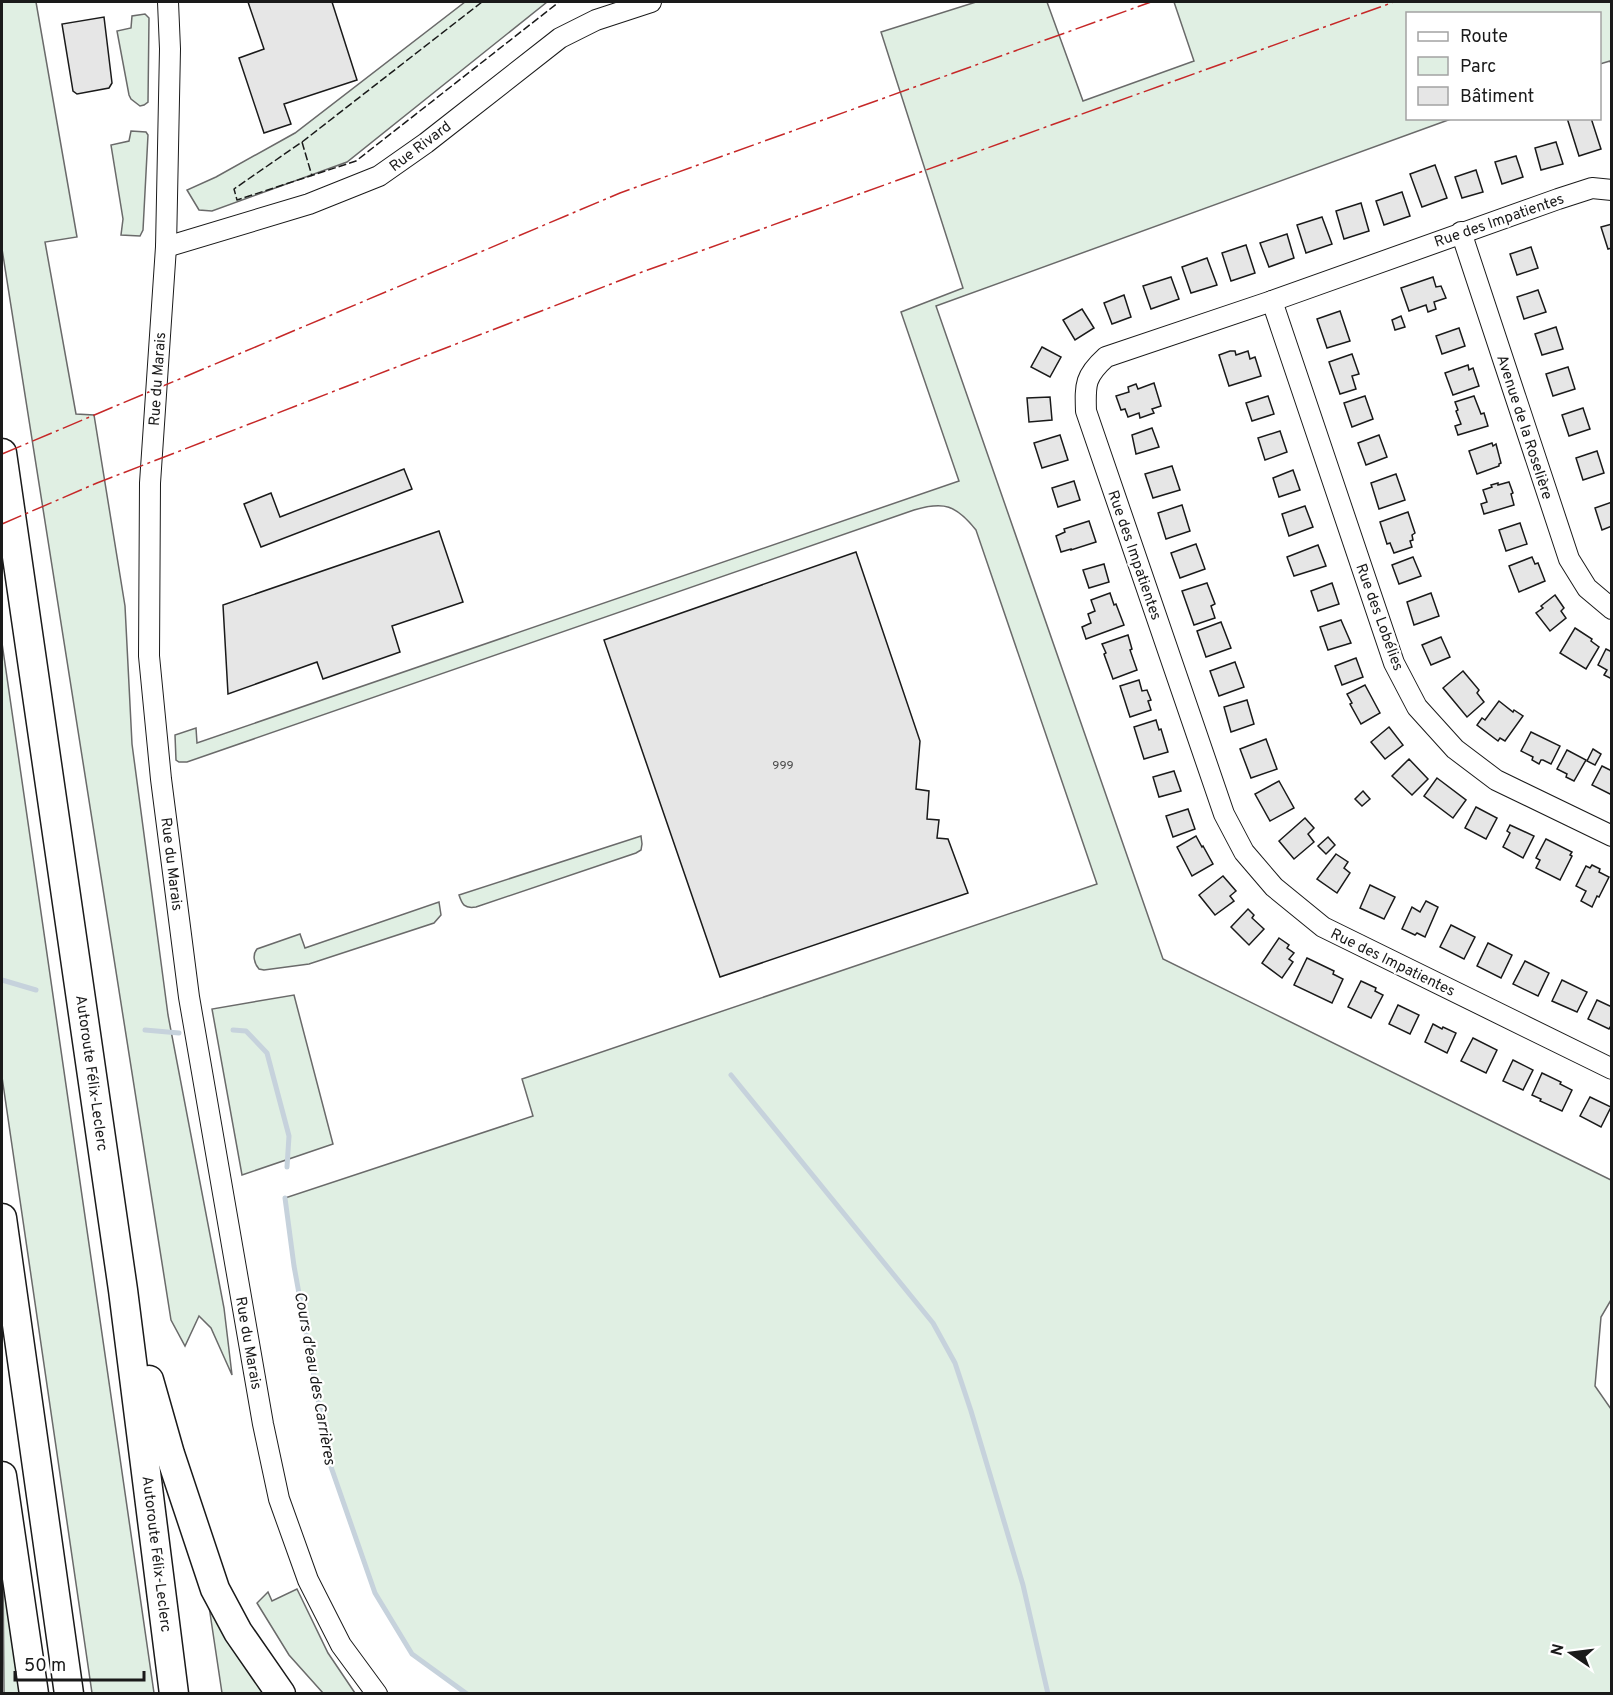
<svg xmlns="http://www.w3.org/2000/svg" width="1613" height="1695" font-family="Overpass,sans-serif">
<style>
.green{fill:#e0efe3;stroke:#6a6a6a;stroke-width:1.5}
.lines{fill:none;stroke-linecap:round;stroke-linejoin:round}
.stream{stroke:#c6d2dc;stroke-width:5}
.building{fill:#e6e6e6;stroke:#1a1a1a;stroke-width:1.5}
.minor-casing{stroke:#1a1a1a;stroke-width:22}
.highway-casing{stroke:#1a1a1a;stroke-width:31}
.minor{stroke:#fff;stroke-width:20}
.highway{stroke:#fff;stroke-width:28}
.fence{stroke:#1a1a1a;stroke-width:1.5;stroke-dasharray:8 3;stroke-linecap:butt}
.power{stroke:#c62828;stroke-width:1.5;stroke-dasharray:21 4.5 3 4.5;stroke-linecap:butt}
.labels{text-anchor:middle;stroke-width:4.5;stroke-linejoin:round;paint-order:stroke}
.number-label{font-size:12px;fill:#4d4d4d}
.street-label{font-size:15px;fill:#1a1a1a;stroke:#fff}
.water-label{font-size:16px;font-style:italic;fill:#1a1a1a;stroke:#fff}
</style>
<rect width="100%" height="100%" fill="#fff"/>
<g class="green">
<polygon points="2,2 36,2 77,237 45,242 76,414 94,415 125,606 132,744 168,1015 224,1308 232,1375 211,1328 199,1316 185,1346 171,1320 2,249"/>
<polygon points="465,2 547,2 347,162 212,211 199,210 187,190 216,177 295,133"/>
<path d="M976 2H1047L1083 101 1194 61 1174 2H1611V64L1610 61 1600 64V14H1408V118L1451 119 936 306 1163 959 1611 1180V1300L1601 1317 1595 1386 1611 1409V1693H467L412 1654 375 1593 330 1464 294 1266 285 1198 533 1116 522 1079 1097 884 976 530C956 505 944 501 914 510L187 762H179L176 760 175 735 196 728 197 743 959 481 901 312 963 288 881 32Z"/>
<polygon points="145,14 149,18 148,102 144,105 140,106 131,99 129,95 117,31 131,28 132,16"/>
<polygon points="131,131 146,132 148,135 143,230 140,236 121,235 123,219 111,145 129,141"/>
<polygon points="2,643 154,1693 92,1693 2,1077"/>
<path d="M641 836 642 844 641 850 636 853 476 907C464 909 462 904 459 895Z"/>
<path d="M439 902 441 915 434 923 309 964 264 970 259 969C254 963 252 955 257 949L300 934 305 948Z"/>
<polygon points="294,995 333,1144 242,1175 212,1009"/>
<polygon points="3,1566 20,1693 4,1693"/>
<polygon points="297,1589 328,1653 355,1693 323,1693 289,1655 257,1603 268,1592 272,1601"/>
<polygon points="207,1593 269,1693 222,1693"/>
</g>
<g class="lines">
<g class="stream">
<polyline points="2,980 36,990"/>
<polyline points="145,1030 179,1033"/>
<polyline points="233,1030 246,1031 267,1053 289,1136 287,1167"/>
<polyline points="731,1075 933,1323 955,1363 971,1411 1023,1585 1048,1694"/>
<polyline points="285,1198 294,1266 330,1464 375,1593 412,1654 467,1694"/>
</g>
</g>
<g class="building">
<polygon points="248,2 332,2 357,80 284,104 291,124 264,133 239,58 264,49"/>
<polygon points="104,17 112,83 109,88 77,94 73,91 62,24"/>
<polygon points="1567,118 1591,118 1601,149 1579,156"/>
<polygon points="1556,142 1563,164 1541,170 1535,148"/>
<polygon points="1516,156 1523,177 1502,184 1495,162"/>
<polygon points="1435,165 1447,198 1422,207 1410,174"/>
<polygon points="1476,170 1483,192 1462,198 1455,177"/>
<polygon points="1402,192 1410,216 1384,225 1376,201"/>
<polygon points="1361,203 1369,231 1344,239 1336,211"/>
<polygon points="1322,217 1332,244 1306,253 1297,225"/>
<polygon points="1612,224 1612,248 1608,249 1601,227"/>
<polygon points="1287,234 1294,258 1269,267 1260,243"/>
<polygon points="1246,245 1255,273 1231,281 1222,253"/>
<polygon points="1531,247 1538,268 1517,275 1510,254"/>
<polygon points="1207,258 1217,285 1191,293 1182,267"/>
<polygon points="1171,277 1179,299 1151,309 1143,286"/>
<polygon points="1433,277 1436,287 1441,286 1446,298 1434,302 1436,309 1428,312 1426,305 1409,311 1401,288"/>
<polygon points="1538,290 1546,312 1524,319 1517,297"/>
<polygon points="1124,295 1131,317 1112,324 1104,303"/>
<polygon points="1082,309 1094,328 1075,340 1063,320"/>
<polygon points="1340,311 1350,341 1327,348 1317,319"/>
<polygon points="1401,316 1405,327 1395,330 1392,320"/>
<polygon points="1556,327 1563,349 1542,355 1535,334"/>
<polygon points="1459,328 1465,346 1442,354 1436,336"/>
<polygon points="1042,347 1061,357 1050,377 1031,367"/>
<polygon points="1230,351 1235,351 1236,355 1248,351 1250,359 1255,357 1261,376 1229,386 1219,355"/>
<polygon points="1352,354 1359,374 1352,376 1356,389 1340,394 1329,362"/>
<polygon points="1468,365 1469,370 1473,368 1479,386 1453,395 1445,373"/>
<polygon points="1568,367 1575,389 1553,396 1546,374"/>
<polygon points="1154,383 1161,406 1152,409 1154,413 1140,418 1139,413 1128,417 1125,409 1121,410 1116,396 1129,392 1128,387 1136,384 1138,389"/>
<polygon points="1268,396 1274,414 1252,421 1246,403"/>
<polygon points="1365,396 1373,419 1352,427 1344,403"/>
<polygon points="1474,396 1481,414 1484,413 1488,426 1458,435 1455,426 1461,424 1456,411 1458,410 1455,402"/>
<polygon points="1050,397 1052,420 1029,422 1027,398"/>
<polygon points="1583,408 1590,429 1569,436 1562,415"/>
<polygon points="1152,428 1159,447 1136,454 1132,435"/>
<polygon points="1280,431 1287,452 1265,460 1258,438"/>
<polygon points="1060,435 1068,460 1042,468 1034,443"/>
<polygon points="1379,435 1387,457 1366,465 1358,443"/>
<polygon points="1492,443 1493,446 1496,444 1501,463 1499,464 1499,466 1477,474 1469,451"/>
<polygon points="1597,451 1604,473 1583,480 1576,458"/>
<polygon points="1172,466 1180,490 1153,498 1145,474"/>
<polygon points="404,469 412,489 261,547 244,504 271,493 280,517"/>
<polygon points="1293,470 1300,490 1279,497 1273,478"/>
<polygon points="1396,474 1405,500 1379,509 1371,483"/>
<polygon points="1074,481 1080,500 1058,507 1052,488"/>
<polygon points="1509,482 1513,493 1511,494 1514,505 1484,514 1481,504 1487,502 1483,490 1492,487 1491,485 1498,483 1498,485"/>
<polygon points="1612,502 1612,526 1602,530 1595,508"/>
<polygon points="1182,505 1190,531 1166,539 1158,513"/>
<polygon points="1305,506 1313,527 1289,536 1282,514"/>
<polygon points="1408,512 1415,533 1412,535 1413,540 1410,541 1412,547 1394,553 1390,543 1387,544 1380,522"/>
<polygon points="1089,521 1096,542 1071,550 1071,549 1061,552 1056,536 1065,532 1064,529"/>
<polygon points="1520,523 1527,544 1506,551 1499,530"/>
<polygon points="439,531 463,602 392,626 400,652 323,679 317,662 228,694 223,605"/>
<polygon points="1196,544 1205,569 1180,578 1171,553"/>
<polygon points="1318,545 1326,566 1294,576 1287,557"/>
<polygon points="856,552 920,741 916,789 929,791 927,819 939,820 937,838 948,839 968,893 720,977 604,640"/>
<polygon points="1413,557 1421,576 1399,584 1392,565"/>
<polygon points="1532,557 1535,564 1538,563 1545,581 1519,592 1509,566"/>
<polygon points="1104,564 1109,582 1089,588 1083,570"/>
<polygon points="1207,583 1215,604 1211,606 1215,618 1194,625 1182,591"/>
<polygon points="1332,583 1339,604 1318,611 1311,591"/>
<polygon points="1110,593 1114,605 1116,604 1124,625 1086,639 1082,627 1091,623 1088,614 1095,611 1091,600"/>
<polygon points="1431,593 1439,616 1414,625 1407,602"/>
<polygon points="1555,595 1564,608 1561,611 1566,618 1550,631 1536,613 1543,608 1541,606"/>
<polygon points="1341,620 1351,643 1328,650 1320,627"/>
<polygon points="1221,622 1231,648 1206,657 1197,631"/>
<polygon points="1575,628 1592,639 1591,641 1599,647 1586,669 1560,653"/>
<polygon points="1128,635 1132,649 1130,650 1137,670 1113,679 1104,654 1106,653 1102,644"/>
<polygon points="1441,637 1450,657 1431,665 1422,645"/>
<polygon points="1606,649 1612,652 1612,679 1604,675 1607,670 1598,665"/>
<polygon points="1356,658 1363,677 1342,685 1335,666"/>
<polygon points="1235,662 1244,687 1219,696 1210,671"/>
<polygon points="1463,671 1479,690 1477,693 1484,702 1467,717 1443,688"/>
<polygon points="1139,680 1142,691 1147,690 1151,700 1148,701 1151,710 1130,717 1120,686"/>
<polygon points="1365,685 1380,713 1361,724 1350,704 1352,703 1347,694"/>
<polygon points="1247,700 1254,724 1231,732 1224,707"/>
<polygon points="1499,701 1513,712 1514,710 1523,716 1505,741 1500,738 1498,741 1477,725 1482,718 1485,720"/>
<polygon points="1156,720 1159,730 1161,729 1168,752 1144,759 1134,727"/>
<polygon points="1389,727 1403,745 1385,759 1371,742"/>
<polygon points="1531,732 1560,746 1551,764 1543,760 1541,760 1539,764 1532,760 1533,757 1521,751"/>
<polygon points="1266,739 1277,769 1251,778 1240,749"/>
<polygon points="1593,749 1601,754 1595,765 1587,761"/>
<polygon points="1567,750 1586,760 1574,781 1566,777 1567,774 1557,769"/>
<polygon points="1409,759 1428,779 1412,795 1392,776"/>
<polygon points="1602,766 1612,771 1612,795 1592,785"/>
<polygon points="1174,771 1181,791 1159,797 1153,777"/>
<polygon points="1437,778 1466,800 1453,818 1424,796"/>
<polygon points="1279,781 1294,808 1270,821 1255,794"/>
<polygon points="1363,791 1370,799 1362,806 1355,799"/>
<polygon points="1476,807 1497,818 1486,839 1465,828"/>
<polygon points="1188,809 1195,829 1173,837 1166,816"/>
<polygon points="1305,818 1314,828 1308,834 1314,842 1294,859 1279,841"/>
<polygon points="1510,825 1534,836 1523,858 1503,847 1510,833 1507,831"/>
<polygon points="1196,836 1202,847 1203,846 1213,864 1192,876 1177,847"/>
<polygon points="1328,837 1335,845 1326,854 1318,846"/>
<polygon points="1546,839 1572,852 1570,855 1572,856 1560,880 1536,868 1540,860 1536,858"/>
<polygon points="1336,854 1348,862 1344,868 1350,873 1337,893 1317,879"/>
<polygon points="1592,865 1600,869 1599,872 1609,877 1599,897 1597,896 1592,907 1581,901 1586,891 1576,886 1586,866 1590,868"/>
<polygon points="1223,876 1236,891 1230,896 1234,901 1215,915 1199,895"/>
<polygon points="1370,885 1395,897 1384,919 1360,908"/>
<polygon points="1426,901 1438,907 1425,937 1417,933 1415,935 1402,929 1412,907 1420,912"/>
<polygon points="1248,909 1254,915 1252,918 1264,929 1249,945 1231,927"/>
<polygon points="1451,925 1475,937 1464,959 1440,947"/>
<polygon points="1279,938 1289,945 1287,948 1294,953 1289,959 1293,962 1282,978 1262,963"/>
<polygon points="1488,943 1512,955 1501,978 1477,966"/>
<polygon points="1307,958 1334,971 1333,974 1343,979 1332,1003 1294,985"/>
<polygon points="1525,961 1549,973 1538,996 1513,984"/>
<polygon points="1562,980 1587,992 1577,1012 1552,1001"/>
<polygon points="1361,981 1376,988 1375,991 1383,995 1371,1018 1348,1007"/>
<polygon points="1597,1000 1612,1007 1612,1024 1609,1029 1588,1019"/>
<polygon points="1398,1005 1419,1015 1410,1034 1389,1024"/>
<polygon points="1433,1024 1442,1029 1443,1027 1456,1033 1447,1053 1425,1042"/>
<polygon points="1473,1038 1497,1050 1486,1073 1461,1061"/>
<polygon points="1513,1060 1533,1070 1523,1090 1503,1081"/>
<polygon points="1542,1073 1561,1082 1560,1084 1572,1090 1562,1111 1540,1101 1541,1099 1532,1095"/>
<polygon points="1590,1097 1611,1107 1601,1127 1580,1116"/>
</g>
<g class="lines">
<g class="minor-casing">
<g id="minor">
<polyline points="168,2 170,49 166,247 150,483 149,656 161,779 189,997 263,1424 279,1499 308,1580 341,1645 377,1694"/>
<path d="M1612 190 1592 188 1558 199 1272 301 1106 357C1085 376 1085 384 1086 411L1224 814 1244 852 1274 887 1323 927 1612 1069"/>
<polyline points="1461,232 1569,559 1587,588 1612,609"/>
<polyline points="166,247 309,204 379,176 426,143 560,38 596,20 651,2"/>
<polyline points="1272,301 1394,663 1417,707 1455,749 1496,780 1612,836"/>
</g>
</g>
<g class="highway-casing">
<g id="highway">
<polyline points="2,453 123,1290 174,1694"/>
<polyline points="2,1218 69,1694"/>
<polyline points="149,1380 170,1454 215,1589 238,1632 281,1694"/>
<polyline points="2,1476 34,1694"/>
</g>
</g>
<use href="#minor" class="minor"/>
<use href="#highway" class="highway"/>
<g class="fence">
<polyline points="482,2 302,142 234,189 237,200 356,161 559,2"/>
<polyline points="302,142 312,176"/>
</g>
<g class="power">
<polyline points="2,454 620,193 1151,2"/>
<polyline points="2,524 97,483 642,272 1394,2"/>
</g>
</g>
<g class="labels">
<g class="number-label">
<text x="783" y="769">999</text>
</g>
<g class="street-label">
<text transform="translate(420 146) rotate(-37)" y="5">Rue Rivard</text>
<text transform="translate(1499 220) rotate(-19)" y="5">Rue des Impatientes</text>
<text transform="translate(157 379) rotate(-86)" y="5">Rue du Marais</text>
<text transform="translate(1525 427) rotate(72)" y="5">Avenue de la Roselière</text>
<text transform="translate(1135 555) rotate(71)" y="5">Rue des Impatientes</text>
<text transform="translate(1380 617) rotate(70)" y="5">Rue des Lobélies</text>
<text transform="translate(172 864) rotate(83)" y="5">Rue du Marais</text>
<text transform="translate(1393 962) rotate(26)" y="5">Rue des Impatientes</text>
<text transform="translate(92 1073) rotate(82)" y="5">Autoroute Félix-Leclerc</text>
<text transform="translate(249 1343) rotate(80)" y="5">Rue du Marais</text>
<text transform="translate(157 1554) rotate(83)" y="5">Autoroute Félix-Leclerc</text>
</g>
<g class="water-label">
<text transform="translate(316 1378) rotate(80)" y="6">Cours d'eau des Carrières</text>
</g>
</g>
<rect width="1613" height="1695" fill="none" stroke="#1a1a1a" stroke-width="6"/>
<rect x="1406" y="12" width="195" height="108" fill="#ffffff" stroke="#a3a3a3" stroke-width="1.5"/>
<rect x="1418" y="32" width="30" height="9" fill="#ffffff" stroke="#a3a3a3" stroke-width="1.5"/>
<text x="1460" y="42" font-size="18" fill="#1a1a1a">Route</text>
<rect x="1418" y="57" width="30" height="18" fill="#e0efe3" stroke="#a3a3a3" stroke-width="1.5"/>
<text x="1460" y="72" font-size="18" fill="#1a1a1a">Parc</text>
<rect x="1418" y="87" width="30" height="18" fill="#e6e6e6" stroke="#a3a3a3" stroke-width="1.5"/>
<text x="1460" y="102" font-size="18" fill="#1a1a1a">Bâtiment</text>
<g transform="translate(1571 1653) rotate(284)" stroke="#ffffff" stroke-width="4.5" paint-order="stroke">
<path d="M0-4.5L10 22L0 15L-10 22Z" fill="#1a1a1a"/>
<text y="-9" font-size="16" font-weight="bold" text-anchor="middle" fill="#1a1a1a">N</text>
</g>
<path d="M15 1671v9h129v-9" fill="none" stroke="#1a1a1a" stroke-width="3"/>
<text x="24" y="1671" font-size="18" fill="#1a1a1a" stroke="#ffffff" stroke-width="4.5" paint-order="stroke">50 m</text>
</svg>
